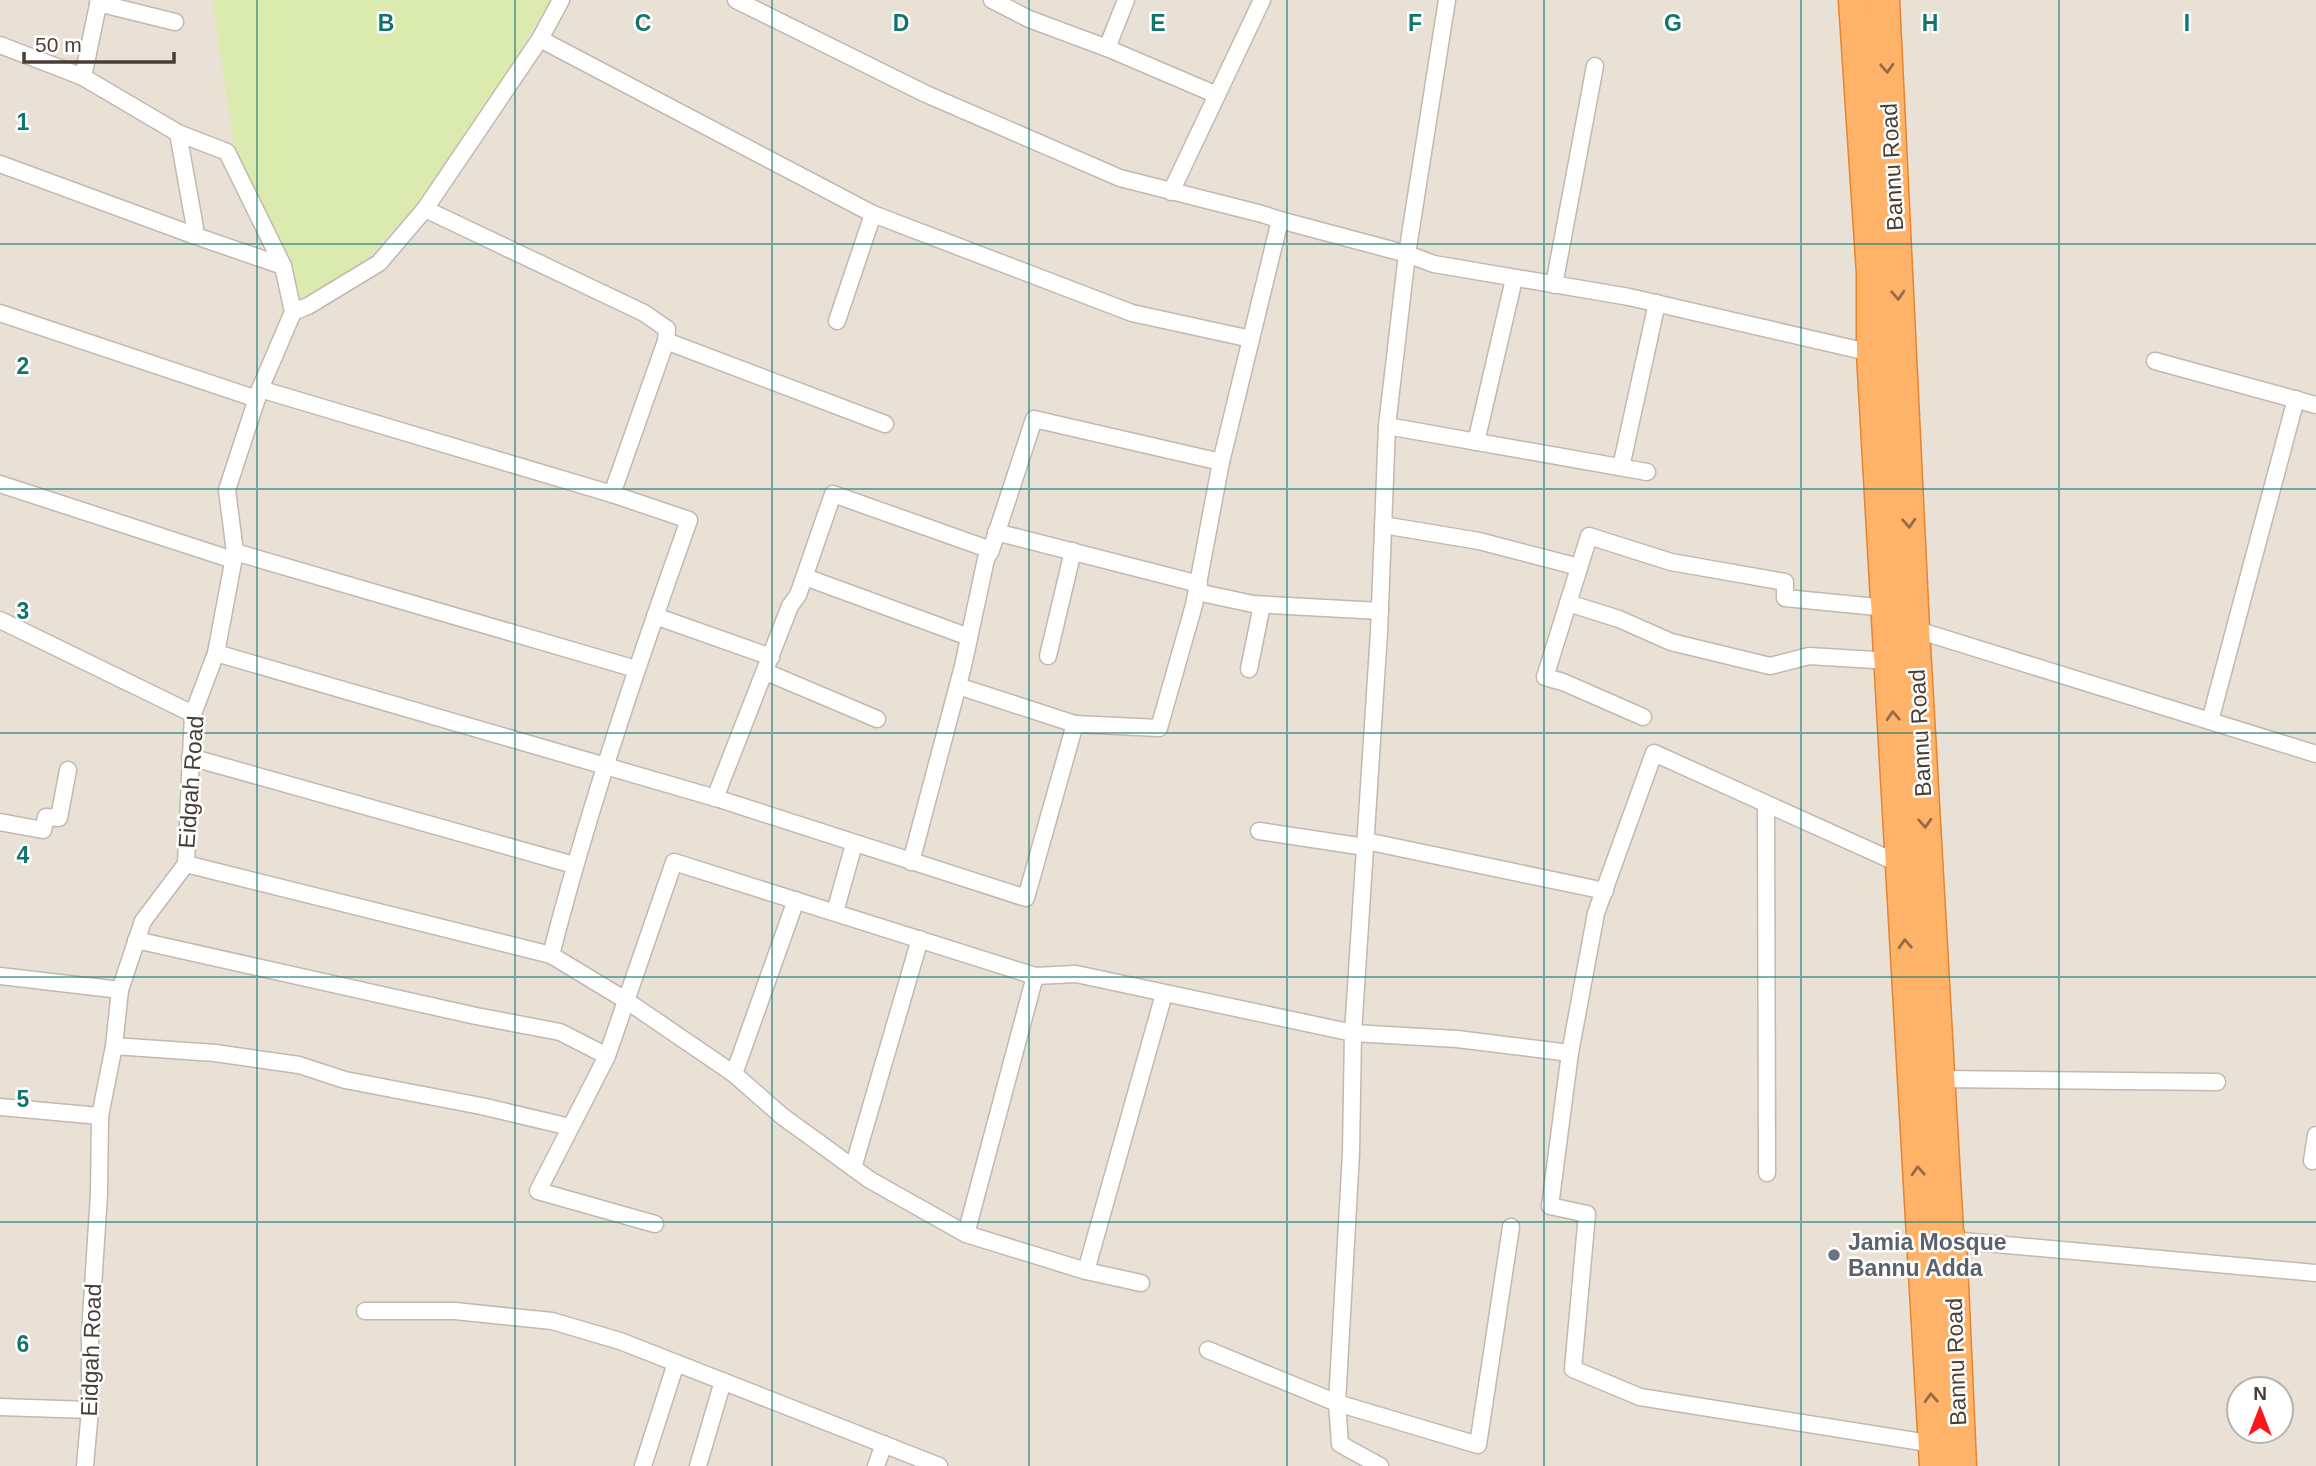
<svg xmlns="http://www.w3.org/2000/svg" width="2316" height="1466" font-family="Helvetica,sans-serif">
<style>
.residential{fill:#e9e0d6;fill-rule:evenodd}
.green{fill:#dbebaf}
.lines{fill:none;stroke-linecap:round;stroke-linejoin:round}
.street-casing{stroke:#c4b8ad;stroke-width:19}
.highway-casing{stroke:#e68431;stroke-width:33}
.street{stroke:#fff;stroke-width:16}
.highway{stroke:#ffb369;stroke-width:30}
.oneway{stroke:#926d4a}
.grid{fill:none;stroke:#0f766e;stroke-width:2;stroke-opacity:0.55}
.worship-dot{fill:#6b7280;stroke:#fff;stroke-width:2.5}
.labels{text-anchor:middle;stroke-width:5;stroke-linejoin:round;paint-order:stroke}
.street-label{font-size:23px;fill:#493e36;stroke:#fff}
.worship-label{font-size:23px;font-weight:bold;fill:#5b616d;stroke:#fff;text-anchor:start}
.grid-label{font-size:23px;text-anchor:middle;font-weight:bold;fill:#0f766e;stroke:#fff;stroke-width:5;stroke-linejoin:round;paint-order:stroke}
</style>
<rect width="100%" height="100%" fill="#f5efe8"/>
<path class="residential" d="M0 0H2316V1466H0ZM2239 1389H2281V1431H2239Z"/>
<polygon class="green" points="212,0 553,0 544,10 483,111 415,208 357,269 301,298 286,257 234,144"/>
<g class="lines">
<g class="street-casing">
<g id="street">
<polyline points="99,0 83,77 178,133 195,228 193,235 283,266"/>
<polyline points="736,0 926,94 1120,178 1262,214 1280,220"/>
<polyline points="992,0 1029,19 1107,48 1217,95"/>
<polyline points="1447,0 1407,254 1434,264 1629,297 1872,353"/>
<polyline points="98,3 175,22"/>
<polyline points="540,39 873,214 1132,313 1251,339"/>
<polyline points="0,45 83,77"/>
<polyline points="1107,48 1126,0"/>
<polyline points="0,164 193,235"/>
<polyline points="1171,192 1262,0"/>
<polyline points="425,209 644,313 667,329 666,341 612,494"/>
<polyline points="1554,285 1595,66"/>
<polyline points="293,312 308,306 379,263 425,209 540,39 561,0"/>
<polyline points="0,313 257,399"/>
<polyline points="837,321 873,214"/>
<polyline points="666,341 885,424"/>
<polyline points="2155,361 2316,405"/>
<path d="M260 389 612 494 689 520C638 663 589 807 551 955"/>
<polyline points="1387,426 1647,472"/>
<polyline points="1476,442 1514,279"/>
<polyline points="1621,467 1657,303"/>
<polyline points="0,484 233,560"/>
<polyline points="1383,525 1479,541 1579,567"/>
<polyline points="996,532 1199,584"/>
<polyline points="235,552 636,669"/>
<polyline points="805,577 969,637"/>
<polyline points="1197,592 1253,604 1380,611"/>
<polyline points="1568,603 1619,619 1671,642 1770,666 1809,656 1891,661"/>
<polyline points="655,616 771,657"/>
<polyline points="0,620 193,714"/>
<polyline points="1914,629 2316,754"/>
<polyline points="216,653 719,799 1026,898 1075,724 1159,728 1194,605 1221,462 1280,220 1407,254 1387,426 1379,632 1353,1033 1351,1153 1337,1403 1340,1444 1380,1466"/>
<polyline points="1048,656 1073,551"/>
<polyline points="1249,669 1262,605"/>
<polyline points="766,672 877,719"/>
<polyline points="958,686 1075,724"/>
<polyline points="1643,717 1563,682 1545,677 1589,536 1671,562 1785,582 1785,598 1887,608"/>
<polyline points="2210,721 2296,399"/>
<polyline points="190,757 574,865"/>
<polyline points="715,798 790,606 798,595 833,494 991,550"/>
<polyline points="1766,804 1767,1173"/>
<polyline points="0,822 43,830 46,817 59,818 68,770"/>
<polyline points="1259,831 1365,847"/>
<polyline points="1366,841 1605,891"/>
<polyline points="911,862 963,666 986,559 991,550 1034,419 1221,462"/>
<polyline points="186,864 551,955 627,1001 734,1074 782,1116 870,1180 966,1234 1035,976"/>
<polyline points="835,912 854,844"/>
<polyline points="136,940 476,1016 560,1032 607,1056"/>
<polyline points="0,976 120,990"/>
<polyline points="114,1046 215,1053 299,1065 345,1080 481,1106 570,1127"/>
<polyline points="1570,1053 1550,1206 1587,1214 1573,1369 1640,1397 1934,1444"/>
<polyline points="734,1074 796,900"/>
<polyline points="1939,1079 2217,1082"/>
<polyline points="0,1107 100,1116"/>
<polyline points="2312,1161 2316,1135"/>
<polyline points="853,1168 920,939"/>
<polyline points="655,1224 538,1191 607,1056 674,862 1035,976 1076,974 1353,1033 1457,1039 1570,1053 1596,913 1654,753 1900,864"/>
<polyline points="966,1234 1086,1271 1141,1283"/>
<polyline points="1951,1240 2316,1273"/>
<polyline points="1086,1271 1164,994"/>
<polyline points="365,1311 455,1311 552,1321 620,1341 939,1466"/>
<polyline points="1208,1350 1337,1403 1478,1445 1511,1227"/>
<polyline points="0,1407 90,1410"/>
<polyline points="85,1466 90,1410 90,1333 99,1194 100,1116 114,1046 120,990 143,921 186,864 193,714 216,653 235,552 227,490 260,389 293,312 283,266 227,152 178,133"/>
<polyline points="643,1466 676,1363"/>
<polyline points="698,1466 723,1381"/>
<polyline points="876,1466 884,1444"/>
</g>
</g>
<g class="highway-casing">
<g id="highway">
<polyline points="1854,0 1872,273 1872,353 1935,1466"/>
<polyline points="1884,0 1914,629 1948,1233 1951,1240 1961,1466"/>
</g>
</g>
<use href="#street" class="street"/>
<use href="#highway" class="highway"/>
</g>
<defs><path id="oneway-chevron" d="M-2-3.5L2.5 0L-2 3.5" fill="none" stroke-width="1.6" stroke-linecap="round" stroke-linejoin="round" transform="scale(1.75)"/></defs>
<g class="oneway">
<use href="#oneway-chevron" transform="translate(1887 68) rotate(87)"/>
<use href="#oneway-chevron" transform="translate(1898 295) rotate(87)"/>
<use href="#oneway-chevron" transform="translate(1909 523) rotate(87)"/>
<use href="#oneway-chevron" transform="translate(1893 716) rotate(-93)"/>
<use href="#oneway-chevron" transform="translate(1925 823) rotate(87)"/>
<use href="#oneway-chevron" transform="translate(1905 944) rotate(-93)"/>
<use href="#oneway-chevron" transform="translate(1918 1171) rotate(-93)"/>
<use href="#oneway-chevron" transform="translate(1931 1398) rotate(-93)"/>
</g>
<path class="grid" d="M257 0V1466M515 0V1466M772 0V1466M1029 0V1466M1287 0V1466M1544 0V1466M1801 0V1466M2059 0V1466M0 244H2316M0 489H2316M0 733H2316M0 977H2316M0 1222H2316"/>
<circle class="worship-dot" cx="1834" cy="1255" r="7"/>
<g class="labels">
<g class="street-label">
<text transform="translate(1892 167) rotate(-93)" y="8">Bannu Road</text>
<text transform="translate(1920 733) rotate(-93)" y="8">Bannu Road</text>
<text transform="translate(191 782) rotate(-86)" y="8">Eidgah Road</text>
<text transform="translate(91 1350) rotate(-88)" y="8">Eidgah Road</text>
<text transform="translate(1956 1362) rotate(-92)" y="8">Bannu Road</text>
</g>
<g class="worship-label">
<text x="1848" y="1250">Jamia Mosque<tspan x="1848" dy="26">Bannu Adda</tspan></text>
</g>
</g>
<g class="grid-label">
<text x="386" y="31">B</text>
<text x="643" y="31">C</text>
<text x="901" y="31">D</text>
<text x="1158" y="31">E</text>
<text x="1415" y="31">F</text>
<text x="1673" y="31">G</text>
<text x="1930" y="31">H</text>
<text x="2187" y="31">I</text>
<text x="23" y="130">1</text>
<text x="23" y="374">2</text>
<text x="23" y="619">3</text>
<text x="23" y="863">4</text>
<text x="23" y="1107">5</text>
<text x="23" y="1352">6</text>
</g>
<g transform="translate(2260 1410)"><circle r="33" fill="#ffffff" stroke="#b6b2af" stroke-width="2"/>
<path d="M0-5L12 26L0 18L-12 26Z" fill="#ff151b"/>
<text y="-10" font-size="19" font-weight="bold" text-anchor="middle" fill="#493e36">N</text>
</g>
<path d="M24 52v10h150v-10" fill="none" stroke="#493e36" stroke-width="3.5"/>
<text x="35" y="52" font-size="21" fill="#493e36" stroke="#ffffff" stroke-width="5" paint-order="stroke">50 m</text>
</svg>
